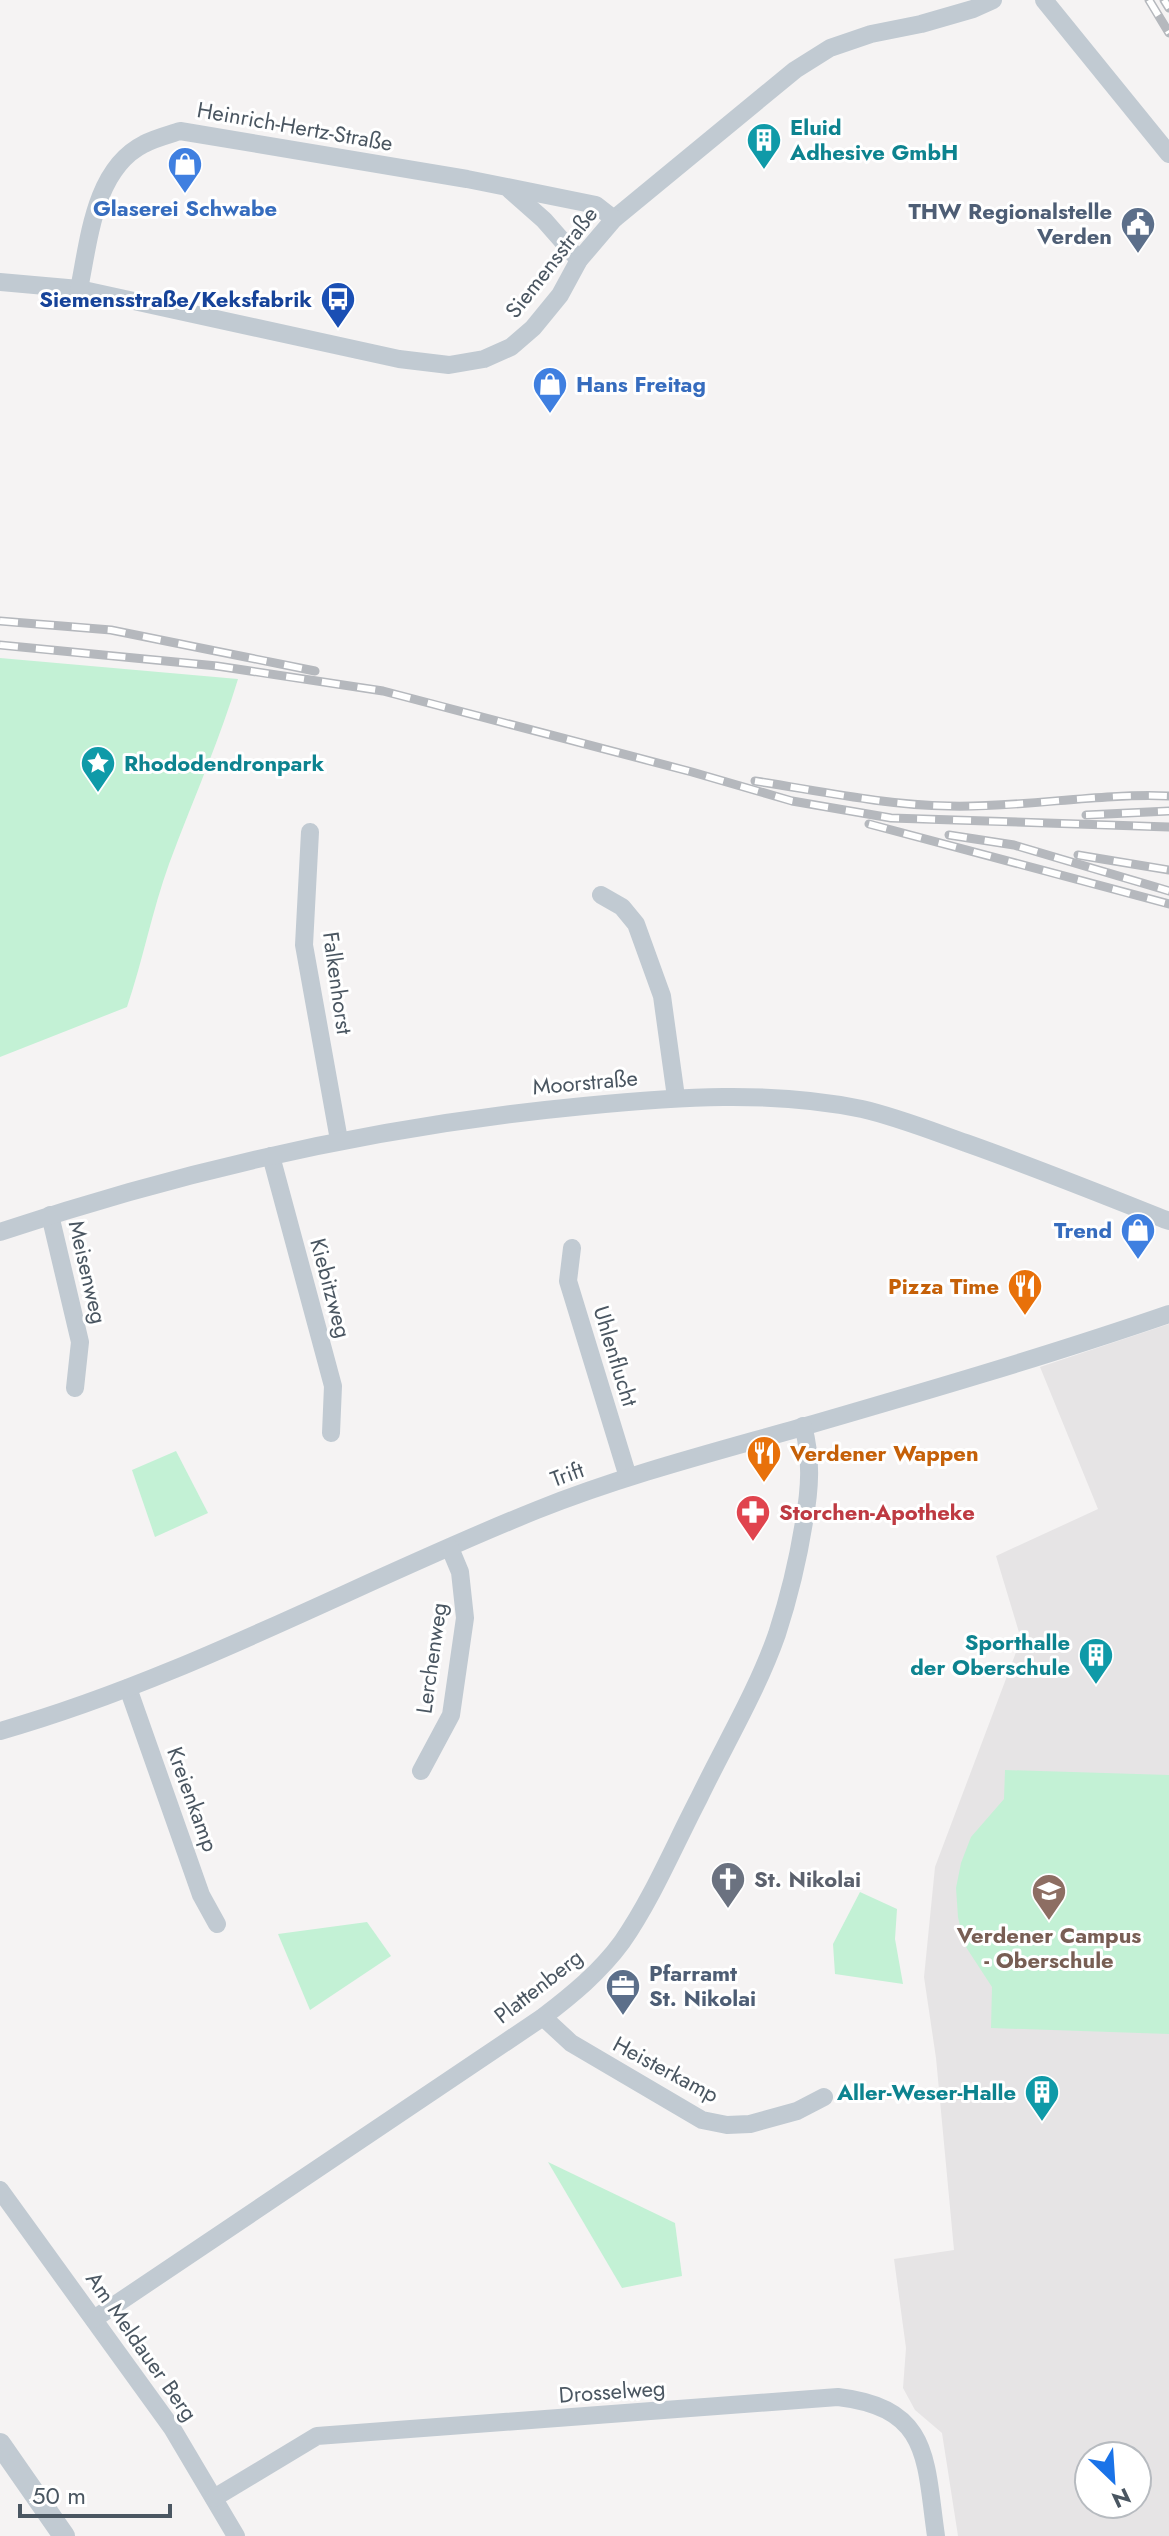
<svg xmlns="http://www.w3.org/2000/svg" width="1169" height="2536" font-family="Jost,sans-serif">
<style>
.education{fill:#e6e4e5;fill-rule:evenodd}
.green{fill:#c3f1d5}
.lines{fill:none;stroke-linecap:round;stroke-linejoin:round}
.minor{stroke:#c1cad2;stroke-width:18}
.tertiary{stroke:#c1cad2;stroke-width:22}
.rail-casing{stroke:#b5b8bd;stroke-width:9}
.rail{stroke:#fff;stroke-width:6;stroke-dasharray:18;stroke-linecap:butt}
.labels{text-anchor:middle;stroke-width:6;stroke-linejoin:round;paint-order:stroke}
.street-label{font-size:22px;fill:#4a5661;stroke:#fff}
.culture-label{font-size:22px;font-weight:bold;fill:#0d838f;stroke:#fff;text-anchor:start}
.shop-label{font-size:22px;font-weight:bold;fill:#366cbe;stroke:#fff}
.service-label{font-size:22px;font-weight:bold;fill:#4e5e75;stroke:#fff;text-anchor:end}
.transit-label{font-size:22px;font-weight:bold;fill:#164399;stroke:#fff;text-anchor:end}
.food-label{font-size:22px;font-weight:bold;fill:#c56008;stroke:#fff;text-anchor:end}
.health-label{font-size:22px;font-weight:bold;fill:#be3a42;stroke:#fff;text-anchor:start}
.worship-label{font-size:22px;font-weight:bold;fill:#5b616d;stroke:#fff;text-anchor:start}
.education-label{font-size:22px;font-weight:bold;fill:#785e54;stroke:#fff}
</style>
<rect width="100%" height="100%" fill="#f5f3f3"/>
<path class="education" d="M1169 1324V2536H958L942 2433 915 2410 903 2388 906 2348 894 2259 954 2250 936 2058 924 1977 935 1867 1021 1639 996 1556 1098 1509 1040 1367ZM1089 2456H1137V2504H1089Z"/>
<g class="green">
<path d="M0 658 238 679C219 742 192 802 169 864 152 911 143 960 127 1007L0 1057Z"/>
<polygon points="176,1451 208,1513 155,1537 132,1470"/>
<polygon points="1005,1770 1169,1775 1169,2034 991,2028 992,1987 964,1944 958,1917 956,1888 961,1863 971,1837 1004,1799"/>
<polygon points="860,1892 897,1909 895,1939 903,1984 835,1974 833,1944"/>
<polygon points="367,1922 391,1956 310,2010 278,1934"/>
<polygon points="548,2162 675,2223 682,2276 622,2288"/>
</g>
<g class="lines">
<g class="minor">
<polyline points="1044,0 1169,154"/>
<polyline points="510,190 544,220 579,260"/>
<polyline points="0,282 79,289 399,359 449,365 484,359 511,347 533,328 560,295 579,260 614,219 795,70 830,48 871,34 921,24 973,9 993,0"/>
<path d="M79 289C89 241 94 169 144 144 155 138 168 135 180 131L467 179 596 205 614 219"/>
<polyline points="310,832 304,945 339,1140"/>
<polyline points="601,895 622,907 636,924 662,996 676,1097"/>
<polyline points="271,1156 333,1386 331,1433"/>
<polyline points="50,1215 80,1342 75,1388"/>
<path d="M0 1232C190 1168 385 1125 584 1106 676 1097 771 1090 862 1109 897 1117 932 1131 966 1143 1034 1167 1101 1194 1169 1221"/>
<polyline points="572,1248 568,1281 628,1477"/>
<polyline points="128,1688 201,1895 217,1924"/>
<path d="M0 1731C186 1678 357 1582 537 1510 622 1476 711 1453 799 1428 923 1392 1047 1356 1169 1314"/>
<polyline points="421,1771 451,1715 465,1618 460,1572 450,1548"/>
<polyline points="543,2017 571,2043 702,2120 727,2125 750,2124 797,2111 824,2097"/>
<polyline points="0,2190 172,2428 236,2536"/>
<path d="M94 2319 543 2017C572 1995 600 1972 622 1942 653 1897 674 1846 699 1798 725 1744 757 1691 777 1634 789 1597 798 1560 804 1522 810 1489 812 1459 803 1426"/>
<path d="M214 2498 317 2436 838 2397C931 2408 925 2460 936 2536"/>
</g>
<polyline class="tertiary" points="0,2444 64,2536"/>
<g class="rail-casing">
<g id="rail">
<polyline points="1149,0 1169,33"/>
<polyline points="1164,0 1169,8"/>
<polyline points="0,621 111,630 315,671"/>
<polyline points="0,645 217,666 383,691 692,772 792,801 891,818 1169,827"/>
<path d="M755 781C820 791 884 805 949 806 1023 808 1095 793 1169 796"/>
<polyline points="1086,815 1169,811"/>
<polyline points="869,824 1169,904"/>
<polyline points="949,835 1014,845 1169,891"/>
<polyline points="1078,855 1169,870"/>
</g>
</g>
<use href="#rail" class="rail"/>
</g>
<defs>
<g id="building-pin" transform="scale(1.8)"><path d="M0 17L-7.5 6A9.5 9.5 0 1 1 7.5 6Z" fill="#0f9aa8" stroke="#fff"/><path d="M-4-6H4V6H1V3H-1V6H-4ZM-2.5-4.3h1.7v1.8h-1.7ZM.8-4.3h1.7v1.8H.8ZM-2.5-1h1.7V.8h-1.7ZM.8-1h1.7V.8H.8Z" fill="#fff"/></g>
<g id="shop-pin" transform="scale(1.8)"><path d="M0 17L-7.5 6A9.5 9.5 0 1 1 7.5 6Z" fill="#3f7fe0" stroke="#fff"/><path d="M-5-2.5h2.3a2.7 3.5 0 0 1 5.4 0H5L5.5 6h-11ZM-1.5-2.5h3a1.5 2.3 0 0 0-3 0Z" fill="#fff"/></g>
<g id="civic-pin" transform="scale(1.8)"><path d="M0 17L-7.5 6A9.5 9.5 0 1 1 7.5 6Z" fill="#5c6f8a" stroke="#fff"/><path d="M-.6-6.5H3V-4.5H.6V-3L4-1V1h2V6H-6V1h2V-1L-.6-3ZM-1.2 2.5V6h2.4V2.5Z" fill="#fff"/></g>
<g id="bus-pin" transform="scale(1.8)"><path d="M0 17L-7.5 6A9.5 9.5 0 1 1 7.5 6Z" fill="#1a4fb4" stroke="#fff"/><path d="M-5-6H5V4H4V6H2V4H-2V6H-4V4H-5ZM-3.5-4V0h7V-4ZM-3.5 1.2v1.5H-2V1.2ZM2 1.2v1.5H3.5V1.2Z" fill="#fff"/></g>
<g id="sight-pin" transform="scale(1.8)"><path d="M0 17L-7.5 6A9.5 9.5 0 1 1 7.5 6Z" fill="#0f9aa8" stroke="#fff"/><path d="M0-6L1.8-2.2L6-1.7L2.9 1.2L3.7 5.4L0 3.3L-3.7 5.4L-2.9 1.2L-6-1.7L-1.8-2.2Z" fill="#fff"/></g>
<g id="restaurant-pin" transform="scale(1.8)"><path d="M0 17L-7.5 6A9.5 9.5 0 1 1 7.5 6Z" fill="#e8710a" stroke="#fff"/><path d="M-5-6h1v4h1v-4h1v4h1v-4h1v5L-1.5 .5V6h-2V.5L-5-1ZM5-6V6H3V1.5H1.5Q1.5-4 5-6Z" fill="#fff"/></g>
<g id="pharmacy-pin" transform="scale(1.8)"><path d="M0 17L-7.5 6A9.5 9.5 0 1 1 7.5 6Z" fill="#e0444e" stroke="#fff"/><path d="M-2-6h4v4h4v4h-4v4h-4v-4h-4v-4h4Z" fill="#fff"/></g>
<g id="church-pin" transform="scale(1.8)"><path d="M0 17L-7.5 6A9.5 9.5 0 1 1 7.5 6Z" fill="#6b7280" stroke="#fff"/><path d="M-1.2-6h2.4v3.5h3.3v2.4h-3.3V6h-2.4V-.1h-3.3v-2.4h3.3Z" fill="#fff"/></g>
<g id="school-pin" transform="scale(1.8)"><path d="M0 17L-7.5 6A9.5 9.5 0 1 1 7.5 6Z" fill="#8d6e63" stroke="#fff"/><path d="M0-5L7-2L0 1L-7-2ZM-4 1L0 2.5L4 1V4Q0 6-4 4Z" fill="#fff"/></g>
<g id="office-pin" transform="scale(1.8)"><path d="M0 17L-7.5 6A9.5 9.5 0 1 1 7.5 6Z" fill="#5c6f8a" stroke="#fff"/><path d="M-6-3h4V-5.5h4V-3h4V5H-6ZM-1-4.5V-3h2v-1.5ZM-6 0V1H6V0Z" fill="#fff"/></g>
</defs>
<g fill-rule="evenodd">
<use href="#building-pin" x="764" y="140"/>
<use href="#shop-pin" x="185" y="164"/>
<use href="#civic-pin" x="1138" y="224"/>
<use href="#bus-pin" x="338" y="299"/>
<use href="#shop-pin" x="550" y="384"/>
<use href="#sight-pin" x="98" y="763"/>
<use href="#shop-pin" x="1138" y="1230"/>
<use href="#restaurant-pin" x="1025" y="1286"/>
<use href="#restaurant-pin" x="764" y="1453"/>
<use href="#pharmacy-pin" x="753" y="1512"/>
<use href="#building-pin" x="1096" y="1655"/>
<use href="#church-pin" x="728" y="1879"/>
<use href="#school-pin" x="1049" y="1891"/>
<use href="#office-pin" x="623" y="1986"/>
<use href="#building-pin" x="1042" y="2092"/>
</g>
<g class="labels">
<g class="street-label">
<text transform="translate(295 126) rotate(10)" y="8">Heinrich-Hertz-Straße</text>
<text transform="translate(551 262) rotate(-52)" y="8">Siemensstraße</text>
<text transform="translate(338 983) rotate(82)" y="8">Falkenhorst</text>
<text transform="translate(585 1082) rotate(-5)" y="8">Moorstraße</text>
<text transform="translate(88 1272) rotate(77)" y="8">Meisenweg</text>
<text transform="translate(331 1288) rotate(75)" y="8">Kiebitzweg</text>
<text transform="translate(616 1356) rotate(73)" y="8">Uhlenflucht</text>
<text transform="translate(567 1474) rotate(-20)" y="8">Trift</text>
<text transform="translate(431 1658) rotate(-82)" y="8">Lerchenweg</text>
<text transform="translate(193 1799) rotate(70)" y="8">Kreienkamp</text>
<text transform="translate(538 1986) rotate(-38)" y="8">Plattenberg</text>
<text transform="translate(666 2069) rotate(28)" y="8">Heisterkamp</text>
<text transform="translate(142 2346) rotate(55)" y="8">Am Meldauer Berg</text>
<text transform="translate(612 2391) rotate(-4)" y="8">Drosselweg</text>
</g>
<g class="culture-label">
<text x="790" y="135">Eluid<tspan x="790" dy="25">Adhesive GmbH</tspan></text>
<text x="124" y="771">Rhododendronpark</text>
<text x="1070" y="1650" text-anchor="end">Sporthalle<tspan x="1070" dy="25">der Oberschule</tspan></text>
<text x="1016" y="2100" text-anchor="end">Aller-Weser-Halle</text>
</g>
<g class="shop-label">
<text x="185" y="216">Glaserei Schwabe</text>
<text x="576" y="392" text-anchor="start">Hans Freitag</text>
<text x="1112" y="1238" text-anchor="end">Trend</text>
</g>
<g class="service-label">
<text x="1112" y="219">THW Regionalstelle<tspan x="1112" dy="25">Verden</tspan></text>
<text x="649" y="1981" text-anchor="start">Pfarramt<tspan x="649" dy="25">St. Nikolai</tspan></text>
</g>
<g class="transit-label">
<text x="312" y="307">Siemensstraße/Keksfabrik</text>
</g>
<g class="food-label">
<text x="999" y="1294">Pizza Time</text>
<text x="790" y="1461" text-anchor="start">Verdener Wappen</text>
</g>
<g class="health-label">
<text x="779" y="1520">Storchen-Apotheke</text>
</g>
<g class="worship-label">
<text x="754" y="1887">St. Nikolai</text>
</g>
<g class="education-label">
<text x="1049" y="1943">Verdener Campus<tspan x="1049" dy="25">- Oberschule</tspan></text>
</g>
</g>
<g transform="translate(1113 2480) rotate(155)"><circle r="38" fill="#ffffff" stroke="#b7bbc0" stroke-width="2"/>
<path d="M0-6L14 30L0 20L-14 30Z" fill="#1a73e8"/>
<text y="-12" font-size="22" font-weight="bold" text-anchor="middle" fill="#4a5661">N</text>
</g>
<path d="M20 2504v12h150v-12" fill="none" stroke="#4a5661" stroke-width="4"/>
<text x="32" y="2504" font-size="24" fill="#4a5661" stroke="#ffffff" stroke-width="6" paint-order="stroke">50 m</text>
</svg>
